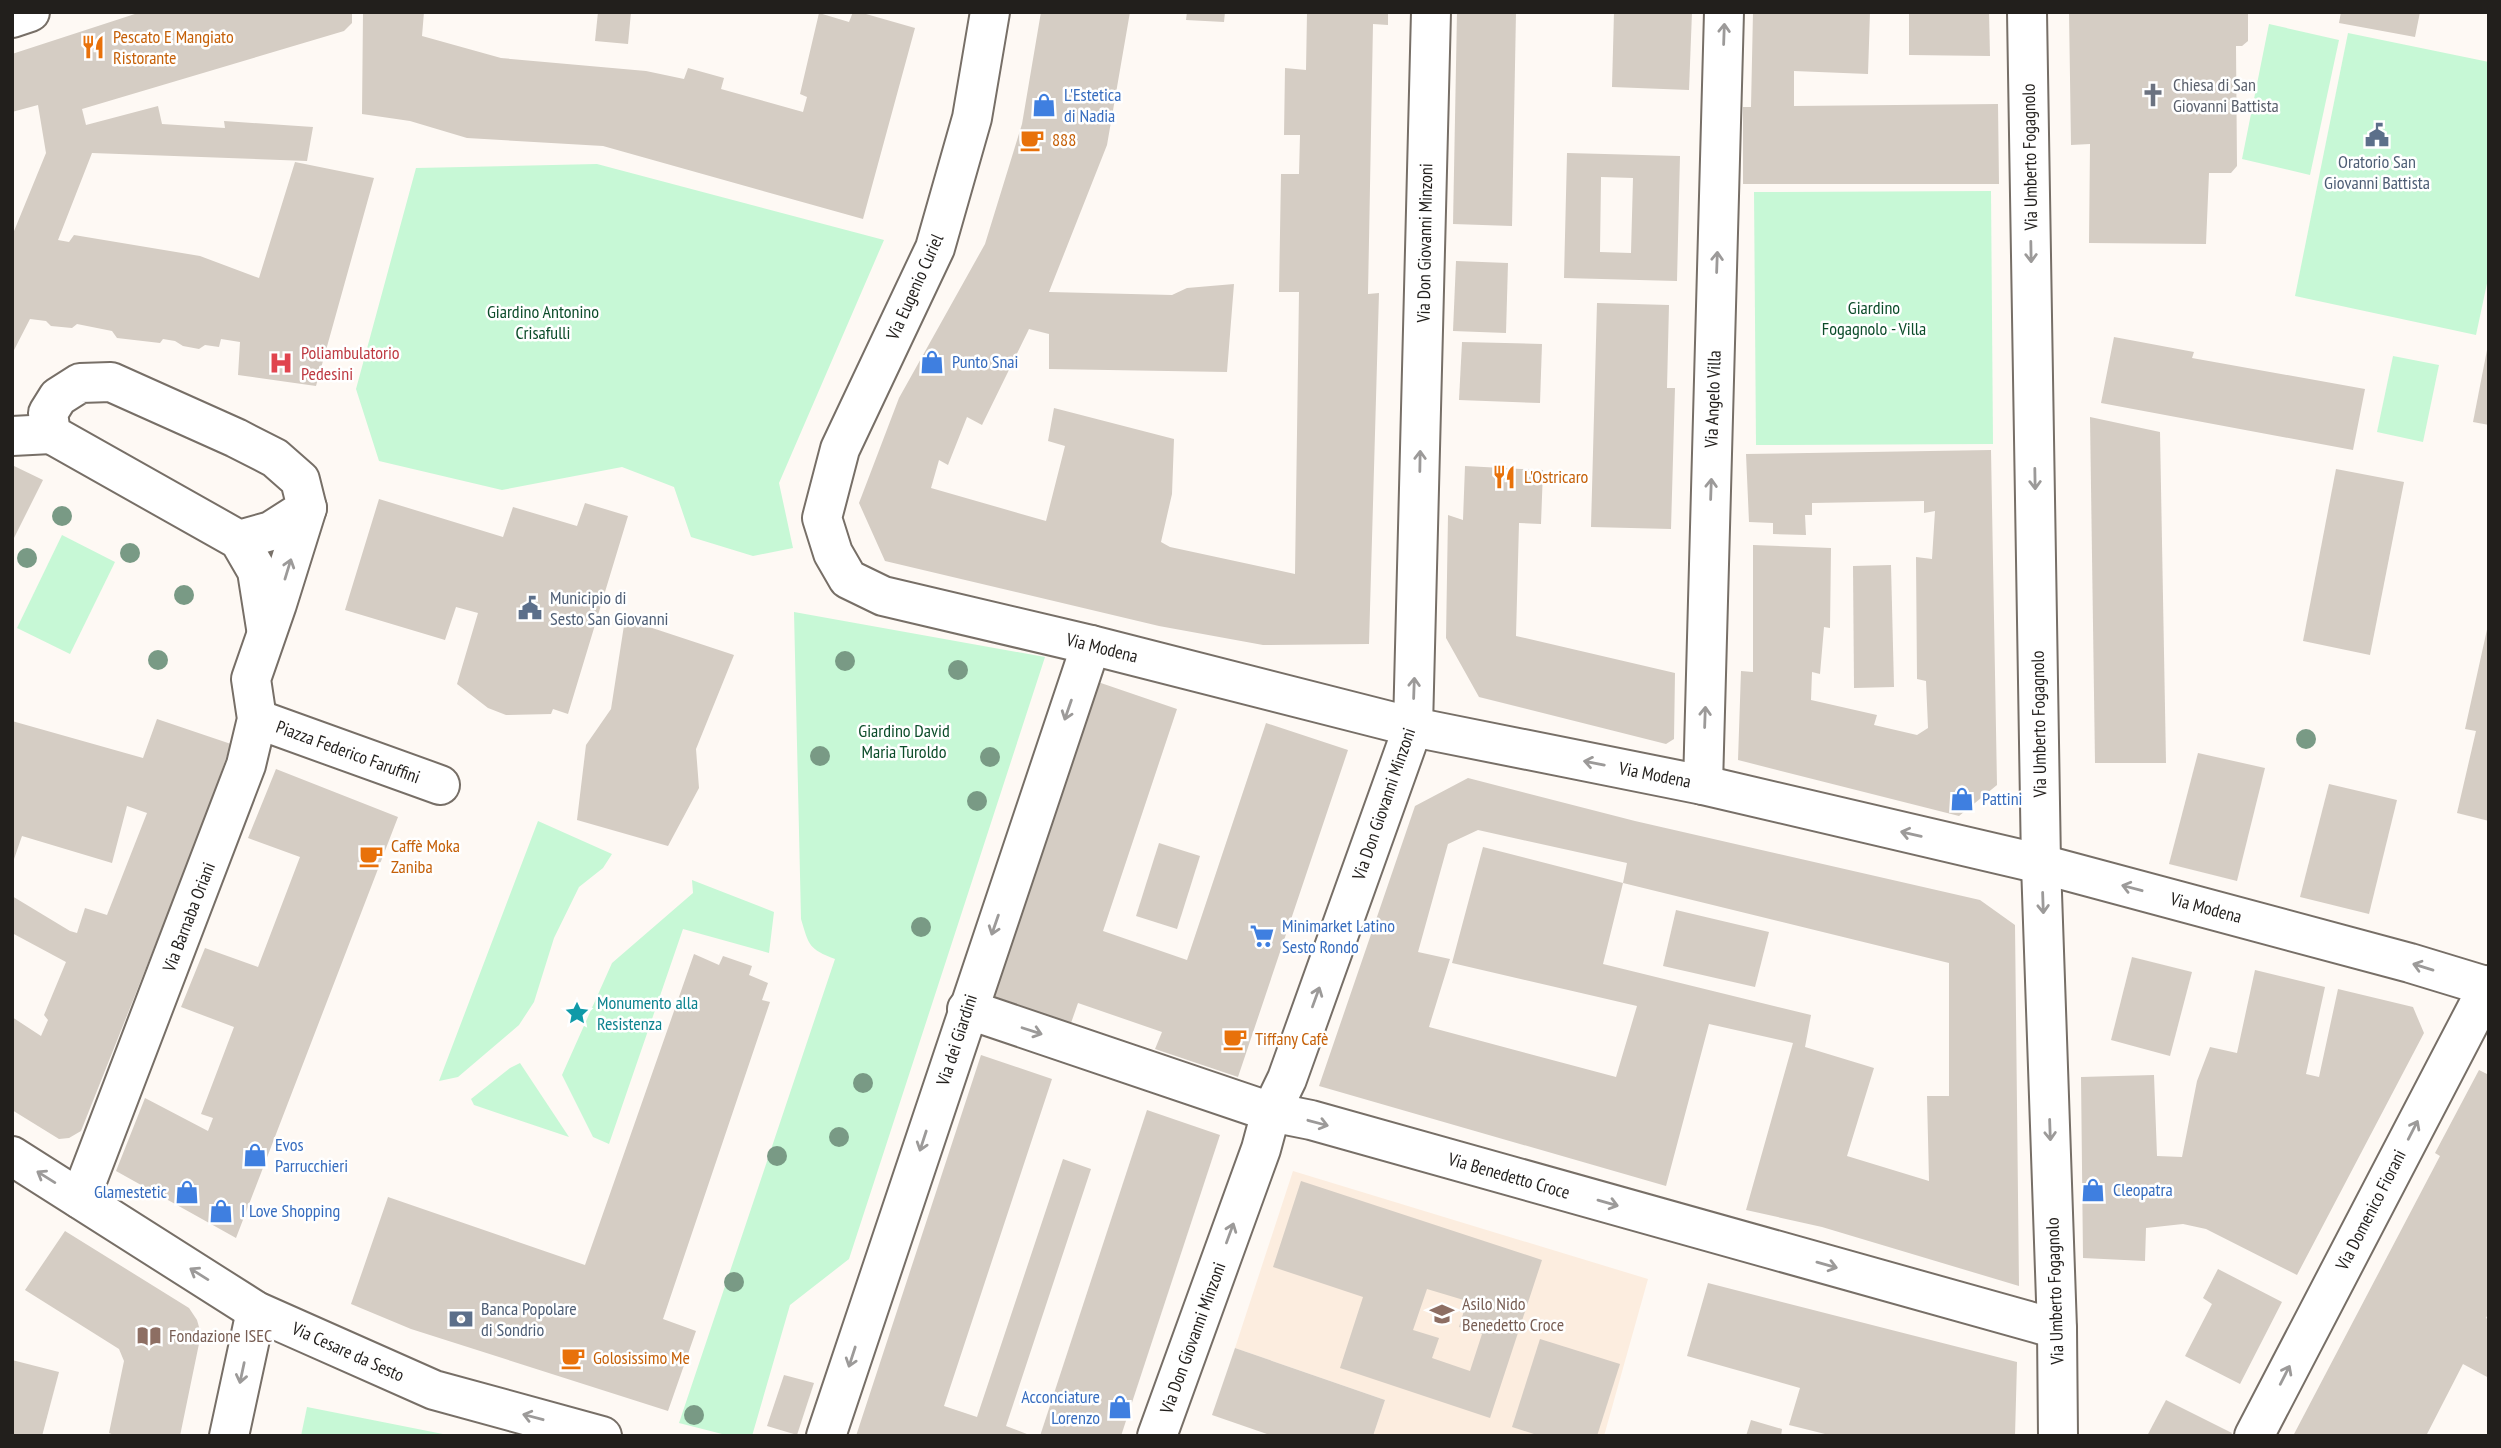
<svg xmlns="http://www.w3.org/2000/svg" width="2501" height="1448" font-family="'PT Sans Narrow',sans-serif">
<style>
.built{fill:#fceddf}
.green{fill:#c7f8d6}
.building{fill:#d5cdc4;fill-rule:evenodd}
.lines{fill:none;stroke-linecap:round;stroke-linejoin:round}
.minor-casing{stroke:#776f67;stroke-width:42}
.minor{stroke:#fff;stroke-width:38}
.tree{fill:#799a85}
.oneway{stroke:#9c9a99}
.labels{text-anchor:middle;stroke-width:5;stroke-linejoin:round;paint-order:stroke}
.food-label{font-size:18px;fill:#c56008;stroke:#fff;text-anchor:start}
.worship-label{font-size:18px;fill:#5b616d;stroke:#fff;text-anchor:start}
.shop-label{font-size:18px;fill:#366cbe;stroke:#fff;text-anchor:start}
.street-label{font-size:18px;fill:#221f1c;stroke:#fff}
.service-label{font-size:18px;fill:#4e5e75;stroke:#fff;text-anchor:start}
.park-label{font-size:18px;fill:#0c4c2a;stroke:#fff}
.health-label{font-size:18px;fill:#be3a42;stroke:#fff;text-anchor:start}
.culture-label{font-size:18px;fill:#0d838f;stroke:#fff;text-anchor:start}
.education-label{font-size:18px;fill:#785e54;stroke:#fff;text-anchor:start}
</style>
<rect width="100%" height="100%" fill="#fef9f4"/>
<polygon class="built" points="1293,1171 1648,1279 1604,1436 1373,1436 1385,1400 1235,1348"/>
<g class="green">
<polygon points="2269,24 2339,40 2310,175 2242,159"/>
<polygon points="2348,33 2489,62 2489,274 2476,335 2295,296"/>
<polygon points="597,164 884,240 779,483 793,548 753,556 691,537 674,487 622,467 502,490 379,461 356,389 416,168"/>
<polygon points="1991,191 1993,444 1756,445 1754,192"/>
<polygon points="2393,356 2439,365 2423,442 2377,432"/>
<polygon points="62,535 115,562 70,654 17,628"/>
<path d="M794 612 1045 657 849 1259 790 1305 752 1436H730L679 1423 835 959C809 949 809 946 801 919Z"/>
<polygon points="538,821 612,854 603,868 579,887 554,938 534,1002 519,1025 458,1077 439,1081"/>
<polygon points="692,880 774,912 769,953 683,929 609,1144 593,1137 562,1075 612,963 693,893"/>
<polygon points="520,1063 569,1137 474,1105 471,1099 510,1068"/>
<polygon points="307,1407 453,1436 301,1436"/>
</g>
<g class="building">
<polygon points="141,12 352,12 352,23 344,31 82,109 86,125 158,106 162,124 225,128 224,121 313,127 307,161 92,153 58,240 69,242 74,235 200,256 259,278 295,162 374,178 316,386 238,375 240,342 221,339 219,347 205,345 199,349 183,346 175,341 163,339 160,343 117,338 112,331 77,324 72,328 51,326 46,321 30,319 12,354 12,236 46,153 38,105 12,112 12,54"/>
<polygon points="363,12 424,12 422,36 501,58 646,71 684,79 688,68 724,78 721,89 803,112 807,97 800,94 819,13 849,22 853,12 859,12 915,28 863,219 603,146 467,138 410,121 362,114"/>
<polygon points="598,12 631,12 628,44 595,41"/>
<polygon points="1041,12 1130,12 1107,145 1049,292 1172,295 1187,288 1234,284 1227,372 1049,369 1049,334 1029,329 982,425 967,417 948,465 939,460 931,488 1046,521 1065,446 1048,441 1054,408 1174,439 1172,494 1161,542 1170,547 1295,574 1299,292 1279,292 1281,174 1299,174 1300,135 1284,135 1285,68 1306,70 1307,12 1388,12 1388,25 1373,24 1368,294 1379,293 1369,644 1263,645 1159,626 885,561 859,503 899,398 985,244 1022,124"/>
<polygon points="1187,12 1225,12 1224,22 1186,20"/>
<polygon points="1457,12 1516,12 1512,226 1453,224"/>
<polygon points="1614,12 1692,12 1689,90 1612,87"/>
<polygon points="1753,12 1870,12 1868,74 1794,71 1794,106 1998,104 1999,184 1743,184 1743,107 1751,107"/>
<polygon points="1909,12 1989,12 1990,56 1909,55"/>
<polygon points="2069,12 2248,12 2248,41 2242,46 2236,46 2237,166 2231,173 2209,173 2206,244 2089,243 2090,144 2071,145"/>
<polygon points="2341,12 2420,12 2415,37 2339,23"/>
<path d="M1567 153 1680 156 1677 281 1564 278ZM1601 177 1633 178 1631 253 1600 252Z"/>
<polygon points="1456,261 1508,263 1506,333 1453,331"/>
<polygon points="1597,303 1669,305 1667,388 1675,388 1671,529 1591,527"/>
<polygon points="2114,337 2194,352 2192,358 2365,389 2353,450 2101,403"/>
<polygon points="1462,342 1542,344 1540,403 1459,400"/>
<polygon points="2487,350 2489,350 2489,425 2473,422"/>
<polygon points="2090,417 2160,432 2166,763 2095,763"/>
<polygon points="1991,450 1997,785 1959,816 1738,760 1741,671 1753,672 1753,545 1831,548 1830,628 1824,627 1820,674 1812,672 1811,700 1877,715 1874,725 1917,735 1928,728 1926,681 1917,679 1916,557 1932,559 1935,511 1924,513 1924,501 1812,503 1812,515 1805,515 1806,535 1773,534 1773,523 1749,522 1746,454"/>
<polygon points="12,465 43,480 12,542"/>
<polygon points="1465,466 1543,470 1541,524 1519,523 1516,636 1675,673 1674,739 1666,744 1479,697 1446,638 1448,515 1463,520"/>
<polygon points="2336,469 2404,482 2370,655 2303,641"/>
<polygon points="379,499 503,537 513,507 577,526 585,503 628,516 568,714 553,709 551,714 506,715 488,708 457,684 478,613 456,607 445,640 345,610"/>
<polygon points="1891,565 1894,687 1854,688 1853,566"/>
<polygon points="625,619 734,655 696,749 699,788 668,846 577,820 586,745 611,709"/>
<polygon points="2488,625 2489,625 2489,821 2457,813 2476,731 2465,729"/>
<polygon points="1095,681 1177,709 1103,931 1187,960 1266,723 1348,750 1238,1077 1155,1049 1162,1032 1078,1003 1071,1023 990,995"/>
<polygon points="157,719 231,744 200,832 81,1131 69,1138 59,1139 12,1110 12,1017 41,1036 48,1020 44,1015 66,962 12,933 12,896 70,931 77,933 85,908 107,915 147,813 127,806 112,863 22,836 12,865 12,721 143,758"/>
<polygon points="2198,753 2265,768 2237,881 2169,864"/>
<polygon points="276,769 398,817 236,1238 116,1171 145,1098 208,1131 213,1118 201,1114 234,1027 181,1007 205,948 258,967 300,857 248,838"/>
<path d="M1468 778 1635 821 1980 900 2015 925 2019 1286 1822 1227 1746 1210 1793 1043 1709 1024 1666 1186 1319 1086 1415 806ZM1478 830 1627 863 1623 883 1949 963V1096H1927L1929 1181 1847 1156 1874 1068 1805 1047 1811 1015 1603 964 1623 883 1483 847 1452 963 1637 1006 1616 1077 1429 1027 1450 959 1418 952 1448 844Z"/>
<polygon points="2329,784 2397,800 2369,914 2300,897"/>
<polygon points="1159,843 1200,856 1177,929 1136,916"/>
<polygon points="1676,910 1769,932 1755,987 1663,966"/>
<polygon points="694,954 719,965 723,956 752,966 749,975 768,983 762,1000 770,1002 663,1319 696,1331 668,1411 411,1329 351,1304 388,1197 585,1265"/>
<polygon points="2132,957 2192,972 2170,1056 2111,1040"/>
<polygon points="2255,970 2325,987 2306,1074 2319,1077 2338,989 2413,1007 2424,1033 2297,1275 2206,1229 2183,1224 2146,1228 2145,1261 2083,1258 2081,1077 2154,1075 2157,1156 2182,1157 2197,1081 2210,1047 2237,1053"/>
<polygon points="981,1055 1052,1079 944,1406 977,1417 1063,1159 1091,1169 1006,1426 1032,1436 856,1436"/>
<polygon points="2479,1070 2489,1075 2489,1312 2486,1318 2489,1320 2489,1378 2463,1364 2426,1436 2293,1436 2440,1156 2435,1153"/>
<polygon points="1147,1110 1220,1135 1121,1436 1040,1436"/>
<path d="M1301 1181 1542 1260 1490 1418 1340 1368 1363 1297 1273 1267ZM1427 1289 1467 1301 1459 1327 1482 1334 1470 1371 1432 1358 1439 1338 1413 1330Z"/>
<polygon points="65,1231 189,1308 197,1320 201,1334 180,1436 117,1436 109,1433 124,1361 119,1349 25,1290"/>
<polygon points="2218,1269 2282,1302 2240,1384 2185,1356 2212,1304 2203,1298"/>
<polygon points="1708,1283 2017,1362 2015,1436 1833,1436 1789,1425 1800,1388 1687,1356"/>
<polygon points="1540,1339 1620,1364 1597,1436 1540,1436 1512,1427"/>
<polygon points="1235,1348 1385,1400 1373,1436 1273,1436 1212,1415"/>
<polygon points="12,1360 59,1372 42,1436 12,1436"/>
<polygon points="784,1375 814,1383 797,1435 767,1426"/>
<polygon points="2166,1400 2232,1433 2230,1436 2147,1436"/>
<polygon points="1751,1420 1782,1429 1781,1436 1746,1436"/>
</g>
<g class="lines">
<g class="minor-casing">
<g id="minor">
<polyline points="990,12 972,118 935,248 840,449 822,518 833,553 848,579 883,596 1091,645 1413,727 1703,785 2041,864 2410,963 2489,987"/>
<polyline points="2027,12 2041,864 2057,1329 2058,1436"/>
<polyline points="12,18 30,12"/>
<polyline points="12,436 51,434"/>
<polyline points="239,540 271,531 307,508 300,480 275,458 236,438 111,382 80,383 58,397 48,413 51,434 239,540 257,571 266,628"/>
<polyline points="257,719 440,785"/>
<polyline points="1703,785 1724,12"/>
<polyline points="967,1009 1271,1112 1311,1120 2057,1329"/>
<polyline points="12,1156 256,1311 434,1390 602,1436"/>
<polyline points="80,1199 246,765 257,719 251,679 277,604 307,508"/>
<polyline points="229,1436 256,1311"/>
<polyline points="826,1436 1091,645"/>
<polyline points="1157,1436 1261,1149 1271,1112 1287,1079 1413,727 1431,12"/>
<polyline points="2254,1436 2489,985"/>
</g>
</g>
<use href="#minor" class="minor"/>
</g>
<g class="tree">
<circle cx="62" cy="516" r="10"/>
<circle cx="130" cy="553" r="10"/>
<circle cx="27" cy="558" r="10"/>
<circle cx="184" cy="595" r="10"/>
<circle cx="158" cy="660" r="10"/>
<circle cx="845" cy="661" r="10"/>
<circle cx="958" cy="670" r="10"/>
<circle cx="2306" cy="739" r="10"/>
<circle cx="820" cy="756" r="10"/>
<circle cx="990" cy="757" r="10"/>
<circle cx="977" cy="801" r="10"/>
<circle cx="921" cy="927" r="10"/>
<circle cx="863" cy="1083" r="10"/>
<circle cx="839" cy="1137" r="10"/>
<circle cx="777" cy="1156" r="10"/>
<circle cx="734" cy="1282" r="10"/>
<circle cx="694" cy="1415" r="10"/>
</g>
<defs><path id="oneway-shaft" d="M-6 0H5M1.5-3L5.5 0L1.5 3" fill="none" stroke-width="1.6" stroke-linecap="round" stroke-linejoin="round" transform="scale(1.75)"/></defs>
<g class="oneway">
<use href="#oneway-shaft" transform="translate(1724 34) rotate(-88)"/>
<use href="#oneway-shaft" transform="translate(2031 252) rotate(89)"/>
<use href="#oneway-shaft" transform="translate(1717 262) rotate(-88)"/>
<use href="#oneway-shaft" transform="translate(1420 461) rotate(-89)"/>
<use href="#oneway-shaft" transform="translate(2035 479) rotate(89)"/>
<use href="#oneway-shaft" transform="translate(1711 489) rotate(-88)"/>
<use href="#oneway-shaft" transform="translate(288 569) rotate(-73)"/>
<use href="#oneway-shaft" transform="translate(1414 688) rotate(-88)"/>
<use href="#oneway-shaft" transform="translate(1068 710) rotate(109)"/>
<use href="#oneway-shaft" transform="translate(1705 717) rotate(-88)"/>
<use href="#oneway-shaft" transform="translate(1594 763) rotate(-169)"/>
<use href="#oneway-shaft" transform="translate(1911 834) rotate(-167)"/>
<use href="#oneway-shaft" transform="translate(2132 888) rotate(-165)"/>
<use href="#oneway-shaft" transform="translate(2043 903) rotate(88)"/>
<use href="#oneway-shaft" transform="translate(995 925) rotate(109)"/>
<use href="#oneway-shaft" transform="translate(2423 967) rotate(-163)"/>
<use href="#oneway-shaft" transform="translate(1316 997) rotate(-70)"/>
<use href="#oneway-shaft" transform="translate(1032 1031) rotate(18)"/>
<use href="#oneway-shaft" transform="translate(1318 1123) rotate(15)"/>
<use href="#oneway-shaft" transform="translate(2050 1130) rotate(88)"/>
<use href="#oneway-shaft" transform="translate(2413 1130) rotate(-63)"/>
<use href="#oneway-shaft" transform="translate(923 1141) rotate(108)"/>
<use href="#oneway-shaft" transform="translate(46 1177) rotate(-148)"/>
<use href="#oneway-shaft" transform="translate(1608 1203) rotate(16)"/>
<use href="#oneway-shaft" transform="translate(1230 1233) rotate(-70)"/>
<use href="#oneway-shaft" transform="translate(1827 1265) rotate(16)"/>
<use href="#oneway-shaft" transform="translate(199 1274) rotate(-148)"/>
<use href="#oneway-shaft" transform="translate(852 1357) rotate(108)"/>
<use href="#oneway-shaft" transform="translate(242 1373) rotate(102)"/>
<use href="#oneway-shaft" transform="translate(2285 1375) rotate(-63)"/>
<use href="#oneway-shaft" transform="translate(533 1417) rotate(-165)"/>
</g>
<defs>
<g id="restaurant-bare" transform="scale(1.89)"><path d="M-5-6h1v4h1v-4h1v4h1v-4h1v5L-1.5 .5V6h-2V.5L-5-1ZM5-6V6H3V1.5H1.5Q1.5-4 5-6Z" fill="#e8710a" stroke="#fff" stroke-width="2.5" paint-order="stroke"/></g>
<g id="church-bare" transform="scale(1.89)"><path d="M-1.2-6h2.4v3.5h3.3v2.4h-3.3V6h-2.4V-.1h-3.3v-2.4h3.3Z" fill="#6b7280" stroke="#fff" stroke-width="2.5" paint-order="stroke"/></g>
<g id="shop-bare" transform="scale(1.89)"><path d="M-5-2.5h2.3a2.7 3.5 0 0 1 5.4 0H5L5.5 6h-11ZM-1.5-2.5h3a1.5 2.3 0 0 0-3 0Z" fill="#3f7fe0" stroke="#fff" stroke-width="2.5" paint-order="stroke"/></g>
<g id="civic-bare" transform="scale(1.89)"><path d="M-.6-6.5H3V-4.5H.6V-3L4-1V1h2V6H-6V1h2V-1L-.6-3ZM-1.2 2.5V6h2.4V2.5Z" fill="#5c6f8a" stroke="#fff" stroke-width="2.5" paint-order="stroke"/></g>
<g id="cafe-bare" transform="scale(1.89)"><path d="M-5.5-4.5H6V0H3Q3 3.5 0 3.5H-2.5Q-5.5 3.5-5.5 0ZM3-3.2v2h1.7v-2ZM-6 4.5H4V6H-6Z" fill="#e8710a" stroke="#fff" stroke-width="2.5" paint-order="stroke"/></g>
<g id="hospital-bare" transform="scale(1.89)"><path d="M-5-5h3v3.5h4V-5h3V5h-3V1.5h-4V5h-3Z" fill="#e0444e" stroke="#fff" stroke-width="2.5" paint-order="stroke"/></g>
<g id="supermarket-bare" transform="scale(1.89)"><path d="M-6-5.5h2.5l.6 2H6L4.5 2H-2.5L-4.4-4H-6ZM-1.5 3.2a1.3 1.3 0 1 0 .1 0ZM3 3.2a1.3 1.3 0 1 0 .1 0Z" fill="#3f7fe0" stroke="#fff" stroke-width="2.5" paint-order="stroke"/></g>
<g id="sight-bare" transform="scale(1.89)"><path d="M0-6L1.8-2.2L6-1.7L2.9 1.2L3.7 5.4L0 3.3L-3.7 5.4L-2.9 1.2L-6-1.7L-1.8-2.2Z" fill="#0f9aa8" stroke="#fff" stroke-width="2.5" paint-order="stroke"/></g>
<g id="school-bare" transform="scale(1.89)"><path d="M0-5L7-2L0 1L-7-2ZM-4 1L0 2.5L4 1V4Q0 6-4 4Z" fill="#8d6e63" stroke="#fff" stroke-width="2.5" paint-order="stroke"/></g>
<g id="bank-bare" transform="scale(1.89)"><path d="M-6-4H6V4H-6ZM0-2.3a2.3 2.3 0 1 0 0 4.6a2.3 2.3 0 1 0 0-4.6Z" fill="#5c6f8a" stroke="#fff" stroke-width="2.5" paint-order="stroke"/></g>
<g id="library-bare" transform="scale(1.89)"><path d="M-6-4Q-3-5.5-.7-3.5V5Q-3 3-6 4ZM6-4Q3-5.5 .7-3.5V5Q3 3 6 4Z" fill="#8d6e63" stroke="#fff" stroke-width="2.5" paint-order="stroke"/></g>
</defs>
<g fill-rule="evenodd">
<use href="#restaurant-bare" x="93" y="47"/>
<use href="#church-bare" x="2153" y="95"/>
<use href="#shop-bare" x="1044" y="105"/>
<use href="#civic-bare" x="2377" y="135"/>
<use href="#cafe-bare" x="1032" y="140"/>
<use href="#shop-bare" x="932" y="362"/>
<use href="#hospital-bare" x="281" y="363"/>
<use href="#restaurant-bare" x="1504" y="477"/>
<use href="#civic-bare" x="530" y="608"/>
<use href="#shop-bare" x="1962" y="799"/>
<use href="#cafe-bare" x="371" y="856"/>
<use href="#supermarket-bare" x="1262" y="936"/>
<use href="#sight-bare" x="577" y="1013"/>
<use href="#cafe-bare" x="1235" y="1039"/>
<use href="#shop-bare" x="255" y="1155"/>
<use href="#shop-bare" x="2093" y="1190"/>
<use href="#shop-bare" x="187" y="1192"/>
<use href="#shop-bare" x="221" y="1211"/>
<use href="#school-bare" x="1442" y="1314"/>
<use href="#bank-bare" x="461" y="1319"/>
<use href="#library-bare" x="149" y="1336"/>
<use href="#cafe-bare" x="573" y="1358"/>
<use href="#shop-bare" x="1120" y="1407"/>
</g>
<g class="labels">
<g class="food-label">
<text x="113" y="43">Pescato E Mangiato<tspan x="113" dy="21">Ristorante</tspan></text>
<text x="1052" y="146">888</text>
<text x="1524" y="483">L'Ostricaro</text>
<text x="391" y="852">Caffè Moka<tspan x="391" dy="21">Zaniba</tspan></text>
<text x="1255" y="1045">Tiffany Cafè</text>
<text x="593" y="1364">Golosissimo Me</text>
</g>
<g class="worship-label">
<text x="2173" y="91">Chiesa di San<tspan x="2173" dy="21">Giovanni Battista</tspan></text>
</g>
<g class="shop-label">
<text x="1064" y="101">L'Estetica<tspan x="1064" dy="21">di Nadia</tspan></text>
<text x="952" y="368">Punto Snai</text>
<text x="1982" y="805">Pattini</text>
<text x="1282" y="932">Minimarket Latino<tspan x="1282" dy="21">Sesto Rondo</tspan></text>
<text x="275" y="1151">Evos<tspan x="275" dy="21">Parrucchieri</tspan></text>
<text x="2113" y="1196">Cleopatra</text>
<text x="167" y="1198" text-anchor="end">Glamestetic</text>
<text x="241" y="1217">I Love Shopping</text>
<text x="1100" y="1403" text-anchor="end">Acconciature<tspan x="1100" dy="21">Lorenzo</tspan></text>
</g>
<g class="street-label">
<text transform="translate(2030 157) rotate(-91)" y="6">Via Umberto Fogagnolo</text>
<text transform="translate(1425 243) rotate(-89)" y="6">Via Don Giovanni Minzoni</text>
<text transform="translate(915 287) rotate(-66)" y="6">Via Eugenio Curiel</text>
<text transform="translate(1713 399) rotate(-88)" y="6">Via Angelo Villa</text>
<text transform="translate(1102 648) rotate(14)" y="6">Via Modena</text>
<text transform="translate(2039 724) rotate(-91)" y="6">Via Umberto Fogagnolo</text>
<text transform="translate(348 752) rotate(20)" y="6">Piazza Federico Faruffini</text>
<text transform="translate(1655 775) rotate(11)" y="6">Via Modena</text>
<text transform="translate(1384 804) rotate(-71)" y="6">Via Don Giovanni Minzoni</text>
<text transform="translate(2206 908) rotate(15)" y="6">Via Modena</text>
<text transform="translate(189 917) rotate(-69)" y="6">Via Barnaba Oriani</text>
<text transform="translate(957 1040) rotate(-72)" y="6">Via dei Giardini</text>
<text transform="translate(1509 1176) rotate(16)" y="6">Via Benedetto Croce</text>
<text transform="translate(2371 1210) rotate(-63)" y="6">Via Domenico Fiorani</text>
<text transform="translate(2055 1291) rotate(-92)" y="6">Via Umberto Fogagnolo</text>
<text transform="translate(1193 1338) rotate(-70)" y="6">Via Don Giovanni Minzoni</text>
<text transform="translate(348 1352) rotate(24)" y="6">Via Cesare da Sesto</text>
</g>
<g class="service-label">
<text x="2377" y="168" text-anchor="middle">Oratorio San<tspan x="2377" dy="21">Giovanni Battista</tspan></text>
<text x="550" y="604">Municipio di<tspan x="550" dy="21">Sesto San Giovanni</tspan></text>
<text x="481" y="1315">Banca Popolare<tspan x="481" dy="21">di Sondrio</tspan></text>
</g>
<g class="park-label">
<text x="1874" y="314">Giardino<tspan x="1874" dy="21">Fogagnolo - Villa</tspan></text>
<text x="543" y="318">Giardino Antonino<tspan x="543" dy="21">Crisafulli</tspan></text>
<text x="904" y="737">Giardino David<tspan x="904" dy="21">Maria Turoldo</tspan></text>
</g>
<g class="health-label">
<text x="301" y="359">Poliambulatorio<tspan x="301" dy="21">Pedesini</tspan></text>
</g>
<g class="culture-label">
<text x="597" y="1009">Monumento alla<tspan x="597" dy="21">Resistenza</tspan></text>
</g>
<g class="education-label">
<text x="1462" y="1310">Asilo Nido<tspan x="1462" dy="21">Benedetto Croce</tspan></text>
<text x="169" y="1342">Fondazione ISEC</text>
</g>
</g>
<rect width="2501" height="1448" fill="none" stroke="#221f1c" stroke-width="28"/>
</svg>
